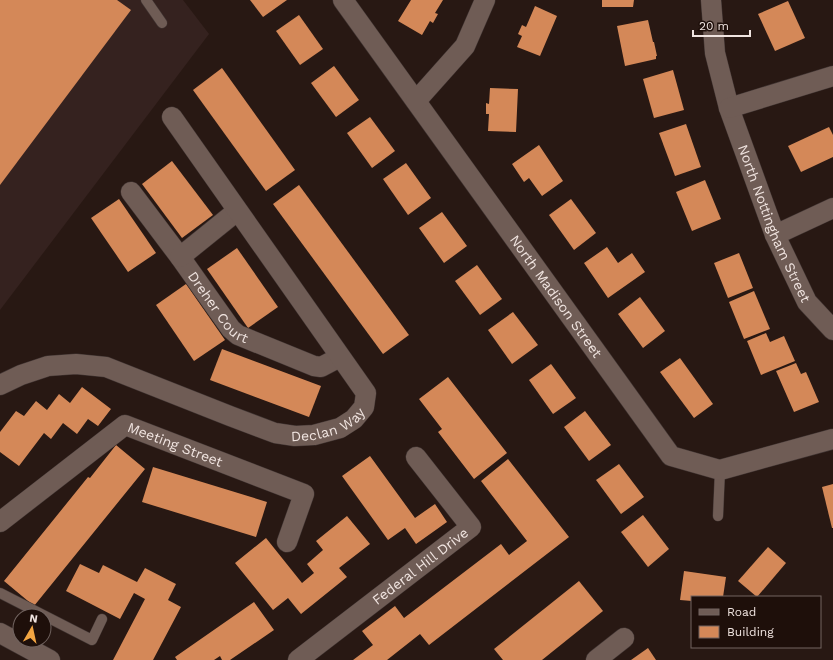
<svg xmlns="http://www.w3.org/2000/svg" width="833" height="660" font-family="'Work Sans',sans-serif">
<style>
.commercial{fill:#35221f}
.building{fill:#d48858}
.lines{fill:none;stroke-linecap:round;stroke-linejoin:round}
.service-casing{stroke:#413533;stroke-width:11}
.minor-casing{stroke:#413533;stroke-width:21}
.service{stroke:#6f5c55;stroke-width:10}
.minor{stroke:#6f5c55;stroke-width:20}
.labels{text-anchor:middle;stroke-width:4;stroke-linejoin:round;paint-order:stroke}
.street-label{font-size:14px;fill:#f0e4e0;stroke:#1e0f0a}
</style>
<rect width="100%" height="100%" fill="#281813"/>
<polygon class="commercial" points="0,0 183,0 209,34 0,310"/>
<g class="building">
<polygon points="0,0 117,0 131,10 0,185"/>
<polygon points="250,0 287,0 263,17"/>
<polygon points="411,0 443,0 435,13 438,14 433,23 430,21 422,35 398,21"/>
<polygon points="602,0 634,0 633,7 602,7"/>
<polygon points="788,1 805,38 775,51 758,14"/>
<polygon points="535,6 557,16 540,56 517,47 522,36 518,34 522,25 526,27"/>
<polygon points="299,15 323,49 300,65 276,31"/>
<polygon points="648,20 653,42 654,42 657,56 656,56 656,59 625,66 617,26"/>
<polygon points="334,66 359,100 336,117 311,83"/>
<polygon points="222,68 295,170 266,191 193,90"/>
<polygon points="673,70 684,110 654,118 643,79"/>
<polygon points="490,88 518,89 516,132 488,131 489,114 486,114 486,103 489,104"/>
<polygon points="370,117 395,151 372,168 347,133"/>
<polygon points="686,124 701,167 675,176 659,133"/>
<polygon points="829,127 833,135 833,157 801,172 788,146"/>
<polygon points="539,145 563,181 542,196 529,178 524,182 512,164"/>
<polygon points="172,161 213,215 182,238 142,184"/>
<polygon points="406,163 431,198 408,215 383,179"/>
<polygon points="705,180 721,219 692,231 676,192"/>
<polygon points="299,185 409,335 383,354 273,204"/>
<polygon points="119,199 156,253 128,272 91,218"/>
<polygon points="571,199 596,233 574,250 549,215"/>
<polygon points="442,212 467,246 444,263 419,228"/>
<polygon points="607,247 618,263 632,253 645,272 608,298 584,263"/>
<polygon points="237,248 278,307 248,328 207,269"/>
<polygon points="739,253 753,288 728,298 714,263"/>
<polygon points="477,265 502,299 480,315 455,281"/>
<polygon points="186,284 225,340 194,361 156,305"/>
<polygon points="754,291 770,329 744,339 729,302"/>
<polygon points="640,297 665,331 643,348 618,314"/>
<polygon points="513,312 538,345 512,364 488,330"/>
<polygon points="766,333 770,342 784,336 795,361 761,375 747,341"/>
<polygon points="222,349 321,386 309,417 210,380"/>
<polygon points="680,358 713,404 694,418 660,372"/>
<polygon points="796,363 801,374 806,372 819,402 794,412 776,371"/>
<polygon points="551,364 576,398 553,414 529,380"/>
<polygon points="448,377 507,453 474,479 438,432 442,429 419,399"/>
<polygon points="82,387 111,409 98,426 88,419 77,434 63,423 51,439 44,433 19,466 0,452 0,432 16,411 24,416 36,401 47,410 59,394 70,403"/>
<polygon points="585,411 611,445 589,461 564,427"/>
<polygon points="116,445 145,469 34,606 4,581 88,477 90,478"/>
<polygon points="370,456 415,518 435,504 447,522 416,544 405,528 388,540 342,476"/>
<polygon points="508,459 569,537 429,645 420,634 387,660 353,660 373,645 362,631 395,606 404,618 501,544 509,555 527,541 481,481"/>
<polygon points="619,464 644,497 621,514 596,480"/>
<polygon points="153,467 267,502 256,537 142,502"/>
<polygon points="833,484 833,528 832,528 822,487"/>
<polygon points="643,515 669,549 648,567 621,532"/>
<polygon points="347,516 370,544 339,568 347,577 301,614 288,598 273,610 235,563 266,538 302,583 314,573 307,564 323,550 316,541"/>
<polygon points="768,547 786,563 757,597 738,581"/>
<polygon points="80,564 99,573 103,565 137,582 145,568 176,584 168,600 181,607 153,660 113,660 145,599 134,593 120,619 66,591"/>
<polygon points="684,571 726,577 723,597 692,597 692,601 680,600"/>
<polygon points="579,581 603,611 542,660 503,660 494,649"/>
<polygon points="254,602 274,630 230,660 222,660 220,656 214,660 177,660 175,657"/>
<polygon points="648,648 656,660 631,660"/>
</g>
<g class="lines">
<g class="service-casing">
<g id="service">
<polyline points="146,0 162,23"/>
<polyline points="718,516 720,470"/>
<polyline points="0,593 92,640 102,619"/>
</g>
</g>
<g class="minor-casing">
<g id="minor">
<path id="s1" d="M343 0 671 456 720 470 833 439"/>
<path id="s2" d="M711 0 715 53 729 108 775 235 807 302 833 330"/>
<polyline points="416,101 465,46 485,0"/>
<polyline points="729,108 833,76"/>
<path id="s3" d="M131 192 180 257 231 329 238 335 314 366 321 367 340 357"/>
<polyline points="775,235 833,208"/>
<polyline points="180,257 237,211"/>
<path id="s4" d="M0 385 21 375 48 366 76 364 106 367 230 416 275 433 295 436 314 435 340 428 354 419 364 407 366 393 172 117"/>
<path id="s5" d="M0 522 125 425 304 494 287 542"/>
<polyline points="0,633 50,660"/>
<path id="s6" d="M298 660 471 527 416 457"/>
<polyline points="596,660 624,638"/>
</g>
</g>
<use href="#service" class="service"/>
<use href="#minor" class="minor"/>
</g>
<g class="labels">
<g class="street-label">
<text dy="5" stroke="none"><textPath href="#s2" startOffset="234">North Nottingham Street</textPath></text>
<text dy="5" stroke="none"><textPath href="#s1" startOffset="365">North Madison Street</textPath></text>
<text dy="5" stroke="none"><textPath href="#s3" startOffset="145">Dreher Court</textPath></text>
<text dy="5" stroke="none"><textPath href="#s4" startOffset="347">Declan Way</textPath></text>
<text dy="5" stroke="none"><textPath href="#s5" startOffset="212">Meeting Street</textPath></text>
<text dy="5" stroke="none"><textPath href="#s6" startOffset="154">Federal Hill Drive</textPath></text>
</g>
</g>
<rect x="691" y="596" width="130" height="52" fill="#1e0f0a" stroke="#726460"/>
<rect x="699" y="609" width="20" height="6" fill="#6f5c55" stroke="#726460"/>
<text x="727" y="616" font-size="12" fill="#f0e4e0">Road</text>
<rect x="699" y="626" width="20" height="12" fill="#d48858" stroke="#726460"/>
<text x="727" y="636" font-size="12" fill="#f0e4e0">Building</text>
<g transform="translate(32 628) rotate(9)"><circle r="19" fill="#1e0f0a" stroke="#726460"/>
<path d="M0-3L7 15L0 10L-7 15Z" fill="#f2a542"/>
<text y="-6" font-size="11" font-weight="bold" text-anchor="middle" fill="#f0e4e0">N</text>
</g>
<path d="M693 30v6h57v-6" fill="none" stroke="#f0e4e0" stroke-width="2"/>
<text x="699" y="30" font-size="12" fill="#f0e4e0" stroke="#1e0f0a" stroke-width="3" paint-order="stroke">20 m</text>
</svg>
